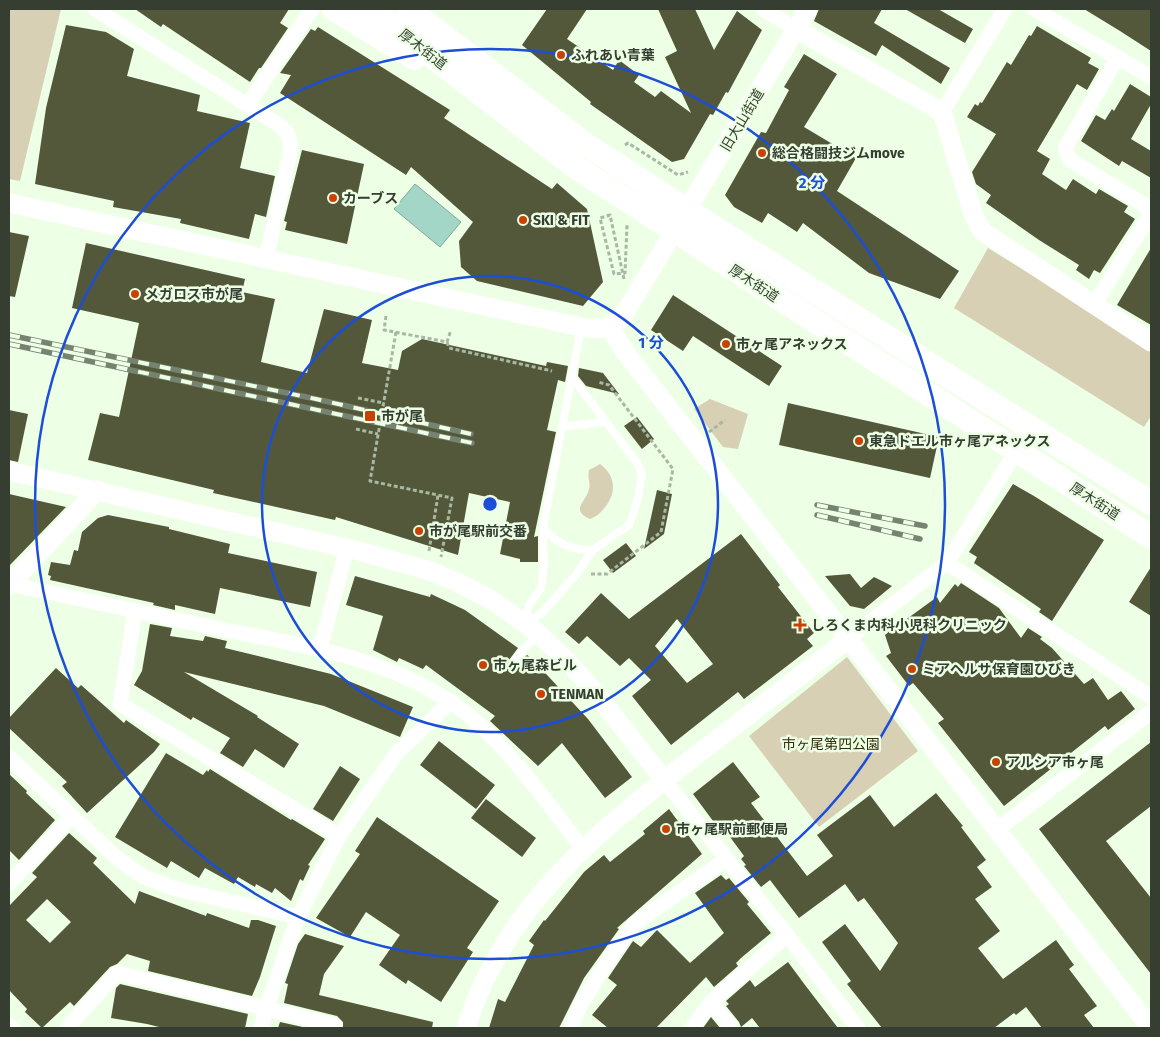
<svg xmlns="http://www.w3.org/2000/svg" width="1160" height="1037" font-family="'Fira Sans','Noto Sans JP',sans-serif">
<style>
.green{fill:#d7d0b4}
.water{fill:#a3d6c7;stroke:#82a89a}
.building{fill:#525839;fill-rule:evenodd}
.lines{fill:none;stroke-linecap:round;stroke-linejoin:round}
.path{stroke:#a9b8a2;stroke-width:3;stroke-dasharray:4 2.5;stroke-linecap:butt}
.service{stroke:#fff;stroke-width:8}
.minor{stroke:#fff;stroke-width:15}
.tertiary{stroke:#fff;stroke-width:19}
.trunk{stroke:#fff;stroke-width:24}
.rail-casing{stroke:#778371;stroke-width:5.5}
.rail{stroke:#edffe5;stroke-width:4;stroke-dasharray:11;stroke-linecap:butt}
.ring{fill:none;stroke:#1d4ed8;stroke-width:2.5}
.poi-dot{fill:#c84203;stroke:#edffe5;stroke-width:2}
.labels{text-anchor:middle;stroke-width:5;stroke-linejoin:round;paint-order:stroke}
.street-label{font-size:14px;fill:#353e31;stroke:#edffe5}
.poi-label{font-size:14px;font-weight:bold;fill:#353e31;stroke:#edffe5;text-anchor:start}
.park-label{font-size:14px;fill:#342c09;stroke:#edffe5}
.centre{fill:#1d4ed8;stroke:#edffe5;stroke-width:2.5}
.ring-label{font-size:15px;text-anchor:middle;font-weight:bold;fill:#1d4ed8;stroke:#edffe5;stroke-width:5;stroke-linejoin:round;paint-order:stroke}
</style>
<rect width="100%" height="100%" fill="#edffe5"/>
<g class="green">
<polygon points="9,9 61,9 20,181 9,179"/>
<polygon points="988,248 1151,349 1151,416 1144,427 954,308"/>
<polygon points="710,399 748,414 738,449 723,447 694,409"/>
<path d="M600 464C615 475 617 491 606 506 601 512 598 516 590 519 569 510 587 501 589 489 591 483 587 479 589 470Z"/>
<polygon points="847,657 918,751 819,827 749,736"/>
</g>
<polygon class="water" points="415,184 461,222 440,247 394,209"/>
<g class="building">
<polygon points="135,9 289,9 280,23 288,28 261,68 259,68 250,82 163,24 161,27"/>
<polygon points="547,9 587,9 567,39 613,70 619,60 639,75 634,82 655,97 661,91 691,113 665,57 677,51 658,9 695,9 714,50 737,11 762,30 728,93 726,92 713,115 710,114 684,159 672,162 590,104 591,102 522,45"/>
<polygon points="819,9 882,9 874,23 950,68 941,84 882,45 876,56 814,21"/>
<polygon points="905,9 938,9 973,29 965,43"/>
<polygon points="1084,9 1151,9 1151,51 1120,31"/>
<polygon points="66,25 106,32 134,49 127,76 200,95 197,111 250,123 240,168 275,176 266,217 255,214 249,239 180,223 181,219 113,207 114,201 35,184 46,108"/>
<polygon points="1037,26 1091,58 1088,63 1099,69 1087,90 1077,84 1037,151 1050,159 1042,174 1066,190 1073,179 1096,194 1099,189 1128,206 1124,212 1135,219 1100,273 1094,270 1089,279 1076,270 1079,265 1039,240 986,203 991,195 976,184 972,172 996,134 967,117 975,104 978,106 980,102 982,103 1007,62 1011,65 1029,35 1031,36"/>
<polygon points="318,27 450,110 444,118 552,189 557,183 587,209 603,282 583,306 477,281 461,267 459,241 473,222 411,167 406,175 280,93 291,75 280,73 311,29 315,31"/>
<polygon points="804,54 837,74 804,127 856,158 837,191 959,271 940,299 869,273 803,223 797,232 768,213 762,223 734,207 725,195 761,132 766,133 789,90 784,87"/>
<polygon points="1130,84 1151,97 1151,104 1131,139 1151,151 1151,178 1122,161 1119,166 1081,141 1096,115 1105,120 1112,109 1114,111"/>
<polygon points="302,150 364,164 347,244 285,230 287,222 284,221"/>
<polygon points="9,232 29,236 15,297 9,296"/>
<polygon points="86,243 245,279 242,292 275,299 261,362 307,373 324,309 372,320 362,363 398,370 402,351 422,339 546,366 547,362 568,366 565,382 558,380 547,430 556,432 534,537 538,536 538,562 520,562 520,559 500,554 510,502 469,493 458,555 336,517 335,520 213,493 214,490 88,460 100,413 119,417 139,323 72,308"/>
<polygon points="1151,248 1151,325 1117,305"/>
<polygon points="673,295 782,366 769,386 693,336 683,351 651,330"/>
<polygon points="579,368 603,373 619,394 586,386 578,376"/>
<polygon points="788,403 939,437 930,478 779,445"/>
<polygon points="9,410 28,414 18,462 9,460"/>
<polygon points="637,417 654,439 642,449 624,426"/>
<polygon points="1013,484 1034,496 1104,540 1052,621 1039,612 1041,609 974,563 977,557 969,552"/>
<polygon points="657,490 672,494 664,534 644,549"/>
<polygon points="9,494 66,507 9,566"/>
<polygon points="108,515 169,527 169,529 230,544 228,553 317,572 310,607 220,588 215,614 175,605 175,610 153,605 154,603 50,580 51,576 48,575 51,562 70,565 74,550 78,551 82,532 98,518"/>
<path d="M741 534 780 585 778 587 814 633 807 639 813 646 744 699 738 692 671 745 632 696 651 680 629 658 620 666 587 636 579 644 565 632 601 593 629 619ZM677 619 713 664 687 683 655 646Z"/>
<polygon points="626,543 636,556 613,573 603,560"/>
<polygon points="1151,567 1151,616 1129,602"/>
<polygon points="850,574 861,588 874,577 892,586 864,609 850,606 825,576"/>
<polygon points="355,576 430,597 431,594 465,610 518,648 509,660 511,666 516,666 527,655 536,661 535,662 588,719 632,777 605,798 562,743 538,766 490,721 495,716 426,665 423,669 399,658 397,662 373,650 383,616 346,605"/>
<polygon points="961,583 999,608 1021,638 1028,628 1042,637 1040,639 1052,648 1084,684 1093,678 1108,700 1121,691 1135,709 1108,730 1105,726 1004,806 938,723 944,719 913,683 909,686 886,656 891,653 885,635 903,620 904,621 937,597 940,603 955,584 958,587"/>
<polygon points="150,624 172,628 170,636 203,641 205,636 227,641 225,648 331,674 413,707 400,737 324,706 184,672 258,716 257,717 299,744 284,768 255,749 243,767 220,753 230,738 193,717 191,720 134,685 142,671"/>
<polygon points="56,668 78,688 81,685 124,723 126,720 160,744 154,752 87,813 62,786 67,782 9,728 9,718"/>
<polygon points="439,741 495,785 476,809 420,765"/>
<polygon points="1151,742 1151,806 1106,841 1151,898 1151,974 1039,829"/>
<polygon points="166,753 203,775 207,770 208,772 210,769 291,820 292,819 325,839 308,865 310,866 303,881 300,879 291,901 275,888 272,893 256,884 255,887 238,877 234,884 205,868 199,878 171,861 167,868 115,837"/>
<polygon points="733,762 760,797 751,803 807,876 833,856 817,835 870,795 894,827 936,793 963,826 961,827 986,860 977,867 992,887 975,899 1000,931 978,948 1003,979 1056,940 1074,965 1069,969 1097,1006 1084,1015 1094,1028 1042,1028 1026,1007 1016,1015 1014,1013 994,1028 882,1028 847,984 851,981 822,942 845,924 880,971 898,943 864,898 858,902 845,884 799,918 770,880 761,887 744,866 746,865 741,859 744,856 722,826 719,829 693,794"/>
<polygon points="340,766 360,779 333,821 313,809"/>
<polygon points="9,774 27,791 26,793 55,820 19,860 9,850"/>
<polygon points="486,799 536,838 522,857 471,818"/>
<polygon points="669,809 702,854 617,928 619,929 584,978 559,1028 489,1028 498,999 505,1002 534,945 529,941 544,920 545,921 584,872 604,855 610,862 645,834 643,831"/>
<polygon points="377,817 499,901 467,948 473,952 441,1002 408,980 406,984 379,965 400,935 366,912 350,937 316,918 360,854 355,851"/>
<path d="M69 833 97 858 93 863 135 904 139 891 206 916 207 913 249 928 251 920H258L276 926 260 977 252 996 148 971 150 961 127 954 117 964 110 967 74 1006 70 1002 42 1028 25 1012 27 1009 9 990V904L10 905 37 877 32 873ZM47 899 71 922 50 943 26 920Z"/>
<polygon points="721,875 726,880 729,878 749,902 747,904 771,933 741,958 736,963 738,966 714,987 706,977 656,1028 608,1028 592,1015 617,985 608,978 633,941 641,947 657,930 690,963 724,933 695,893"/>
<polygon points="305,934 344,946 324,974 319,995 433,1022 432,1028 343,1028 343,1022 337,1016 284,1003 288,984 285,983 298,944"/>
<polygon points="788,962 805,985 838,1028 760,1028 752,1018 741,1027 739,1022 726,1006 729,1004 726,1001 750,980 755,987"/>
<polygon points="120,984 248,1014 245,1028 163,1028 147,1024 111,1018 116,988"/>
<polygon points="711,1017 720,1028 703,1028"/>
<polygon points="280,1022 307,1028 278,1028"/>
</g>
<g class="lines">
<g class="path">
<polyline points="625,145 628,143 678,175 688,172"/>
<polyline points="624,279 610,215 600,218 614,274 625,273 627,225"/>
<polyline points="386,316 384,330 447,342 451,330"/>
<polyline points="396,332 370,481 452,498 441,557"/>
<polyline points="447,342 449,348 552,371"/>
<polyline points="358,398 384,403"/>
<polyline points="356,429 378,434"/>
<polyline points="709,432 725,420"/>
<polyline points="429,551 438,495"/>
<polyline points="591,574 607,574 661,532 673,469 609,385 598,382"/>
</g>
<g class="service">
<polyline points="562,427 605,422"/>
<path d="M543 528C557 544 571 550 593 550"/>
<polyline points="525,623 541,614 575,576 593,550 629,525 632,518 638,498 642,474 638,464 571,376"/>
<polyline points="525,623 529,605 541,588 544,563 543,528 581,328"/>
<polyline points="514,661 538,633"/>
</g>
<g class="minor">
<polyline points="95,9 279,125 288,134 291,149 266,259"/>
<polyline points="763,9 796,29"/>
<polyline points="1034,9 1151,77"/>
<polyline points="248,104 312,9"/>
<polyline points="942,112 1005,9"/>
<polyline points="1094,305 1151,213 1143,204 1070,160 1065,148 1118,57"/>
<polyline points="947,563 1151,697"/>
<path d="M10 584C80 599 150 614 220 629 299 645 381 656 449 701 502 735 544 800 583 849"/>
<polyline points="135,611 120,704 339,836"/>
<polyline points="849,638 947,563 1017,450"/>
<polyline points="320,649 347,548"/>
<polyline points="9,757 118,859 144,877 176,889 298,917"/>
<polyline points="664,780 787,935 858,1028"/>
<polyline points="998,829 1151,712"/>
<polyline points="9,884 71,817"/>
<polyline points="711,1002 732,1028"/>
<polyline points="9,1025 12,1028"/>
<polyline points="67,1028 117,973 334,1025"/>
<polyline points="261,1028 266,1009 298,917 339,836 397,753 451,701"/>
<polyline points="571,1028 580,1006 604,967 634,924 727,859"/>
<polyline points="692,1028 711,1002 787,935"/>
</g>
<g class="tertiary">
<polyline points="796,29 942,112 974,216 982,231 1151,342"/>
<path d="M9 203 581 327C598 330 610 330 623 316L808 9"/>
<polyline points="610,327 625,352 1151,1028"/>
<polyline points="9,471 363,552 430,571 457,582 493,601 538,633 570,664 595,692 664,780"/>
<polyline points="9,585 98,490"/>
<path d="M466 1028C505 903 600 830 699 753 749 715 799 677 849 638"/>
</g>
<g class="trunk">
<polyline points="334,9 414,58"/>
<polyline points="371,9 577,168 1151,537"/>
<polyline points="408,9 582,142 688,211 962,385 1151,503"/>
</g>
<g class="rail-casing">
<g id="rail">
<polyline points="9,335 316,399 471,434"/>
<polyline points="9,344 472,443"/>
<polyline points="817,505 925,526"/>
<polyline points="817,515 920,539"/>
</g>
</g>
<use href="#rail" class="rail"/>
</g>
<g class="ring">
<circle cx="490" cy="504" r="228"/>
<circle cx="490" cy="504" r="455"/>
</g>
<g class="poi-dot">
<circle cx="561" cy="55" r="5"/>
<circle cx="762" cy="153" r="5"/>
<circle cx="333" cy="198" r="5"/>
<circle cx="523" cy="220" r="5"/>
<circle cx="135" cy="294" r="5"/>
<circle cx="726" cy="344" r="5"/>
<rect x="364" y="410" width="12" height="12" rx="2.5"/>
<circle cx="859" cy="441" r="5"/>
<circle cx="419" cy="531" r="5"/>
<path d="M797.5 617.5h5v5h5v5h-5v5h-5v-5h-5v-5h5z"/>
<circle cx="483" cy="665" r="5"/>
<circle cx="912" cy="669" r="5"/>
<circle cx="541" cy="694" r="5"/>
<circle cx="996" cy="762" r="5"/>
<circle cx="666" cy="829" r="5"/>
</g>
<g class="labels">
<g class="street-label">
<text transform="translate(423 49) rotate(38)" y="5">厚木街道</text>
<text transform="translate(742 120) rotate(-59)" y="5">旧大山街道</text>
<text transform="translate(754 283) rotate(33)" y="5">厚木街道</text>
<text transform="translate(1095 501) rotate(33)" y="5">厚木街道</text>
</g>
<g class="poi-label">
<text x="571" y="60">ふれあい青葉</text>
<text x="772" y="158">総合格闘技ジムmove</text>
<text x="343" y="203">カーブス</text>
<text x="533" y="225">SKI &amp; FIT</text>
<text x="145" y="299">メガロス市が尾</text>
<text x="736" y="349">市ヶ尾アネックス</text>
<text x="381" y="421">市が尾</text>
<text x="869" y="446">東急ドエル市ヶ尾アネックス</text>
<text x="429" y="536">市が尾駅前交番</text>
<text x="811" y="630">しろくま内科小児科クリニック</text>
<text x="493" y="670">市ヶ尾森ビル</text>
<text x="922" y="674">ミアヘルサ保育園ひびき</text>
<text x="551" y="699">TENMAN</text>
<text x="1006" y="767">アルシア市ヶ尾</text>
<text x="676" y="834">市ヶ尾駅前郵便局</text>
</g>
<g class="park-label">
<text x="831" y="749">市ヶ尾第四公園</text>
</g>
</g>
<circle cx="490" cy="504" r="8" class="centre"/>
<g class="ring-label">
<text x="812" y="188">2 分</text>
<text x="651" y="348">1 分</text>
</g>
<rect width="1160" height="1037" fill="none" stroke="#353e31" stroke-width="20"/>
</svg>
